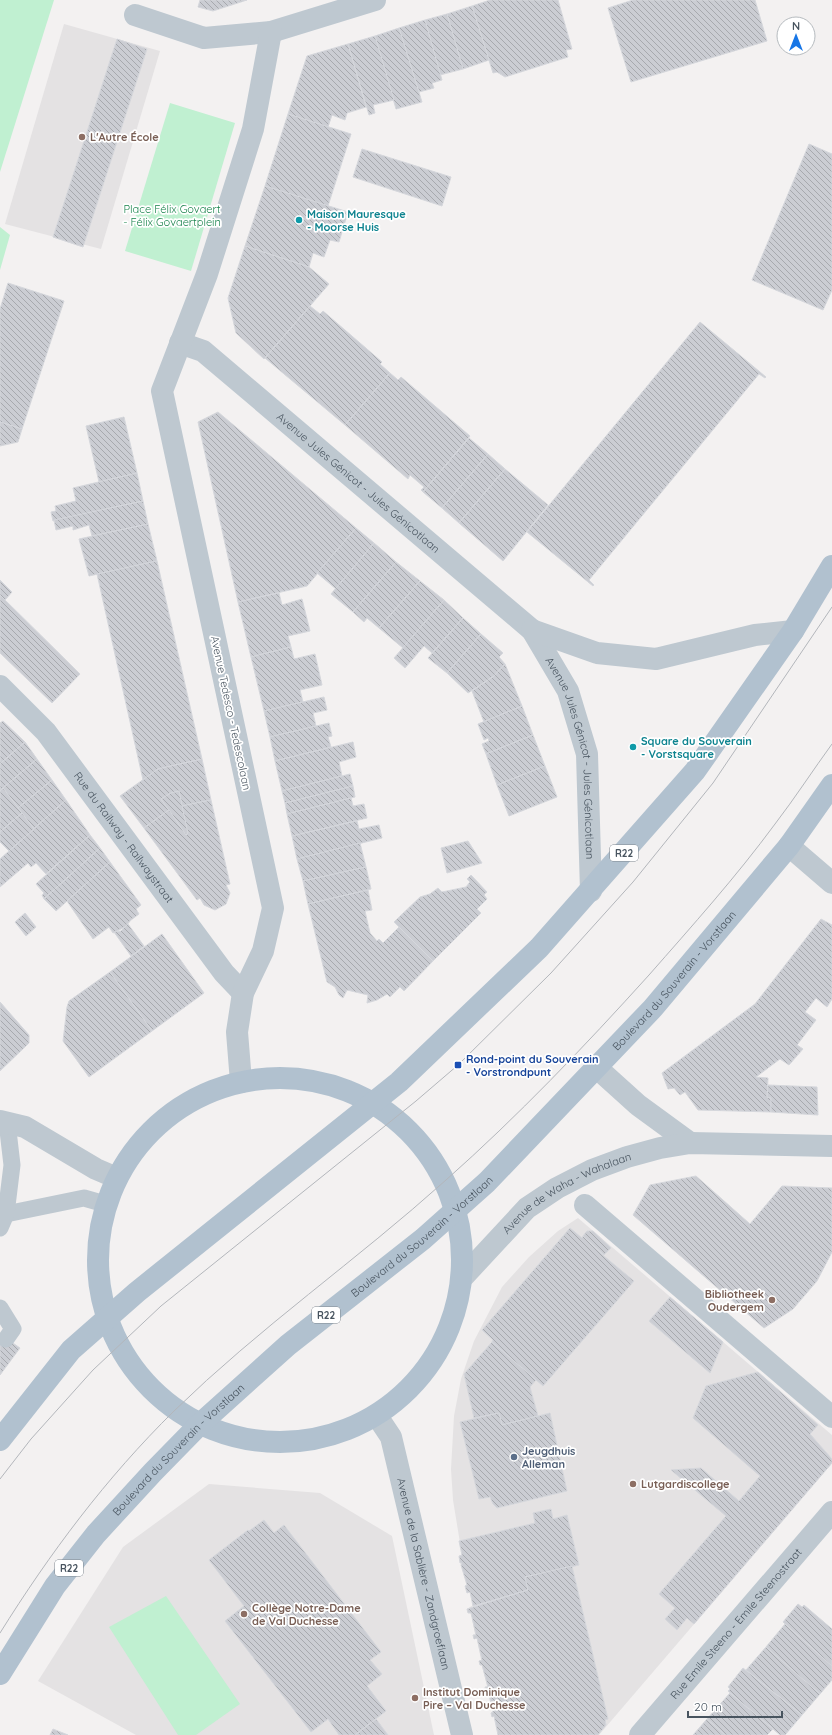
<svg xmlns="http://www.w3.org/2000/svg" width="832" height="1735" font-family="Quicksand,sans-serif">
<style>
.education{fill:#e4e2e3}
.green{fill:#c0f0d1}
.building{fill:url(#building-back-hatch);stroke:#d5d7dc}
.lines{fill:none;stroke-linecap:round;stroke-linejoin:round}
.service{stroke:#bec8d0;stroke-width:17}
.pedestrian{stroke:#bec8d0;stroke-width:22}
.minor{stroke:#bec8d0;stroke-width:22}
.primary{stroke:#b1c1cf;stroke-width:22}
.tram{stroke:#b3b6bb;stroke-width:1}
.education-dot{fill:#8d6e63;stroke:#fff;stroke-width:1.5}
.culture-dot{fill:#0f9aa8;stroke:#fff;stroke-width:1.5}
.transit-dot{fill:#1a4fb4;stroke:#fff;stroke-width:1.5}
.service-dot{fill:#5c6f8a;stroke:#fff;stroke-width:1.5}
.labels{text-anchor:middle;stroke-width:3.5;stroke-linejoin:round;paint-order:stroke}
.shield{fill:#fff;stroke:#7f878f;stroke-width:1}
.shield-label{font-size:10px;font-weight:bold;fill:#48545f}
.education-label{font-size:11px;font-weight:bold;fill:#785e54;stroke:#fff;text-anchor:start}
.park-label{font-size:11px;fill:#17824a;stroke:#fff}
.culture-label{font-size:11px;font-weight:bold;fill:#0d838f;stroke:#fff;text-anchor:start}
.street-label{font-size:11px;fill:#48545f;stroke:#fff}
.transit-label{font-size:11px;font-weight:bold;fill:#164399;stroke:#fff;text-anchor:start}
.service-label{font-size:11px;font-weight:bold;fill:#4e5e75;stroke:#fff;text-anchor:start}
</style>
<defs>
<pattern id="building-back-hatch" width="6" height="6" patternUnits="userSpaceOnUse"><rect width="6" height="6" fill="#cbcdd3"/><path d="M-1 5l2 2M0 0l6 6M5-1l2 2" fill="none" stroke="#a7a9ae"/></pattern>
</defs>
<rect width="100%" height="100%" fill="#f3f1f1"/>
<g class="education">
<polygon points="64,24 160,51 101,249 5,224"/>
<polygon points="578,1218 832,1435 832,1463 599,1735 498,1735 494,1717 492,1717 491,1713 493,1712 488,1691 486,1691 485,1687 487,1686 482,1665 480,1665 479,1661 481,1660 477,1639 474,1639 473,1635 475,1634 471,1613 468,1613 467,1609 473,1605 470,1592 467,1593 465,1586 467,1585 459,1556 462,1555 453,1500 451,1469 454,1416 461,1379 474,1341 502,1287 529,1257 558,1231"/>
<polygon points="209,1484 320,1493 392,1536 434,1735 136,1735 38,1681 123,1547"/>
</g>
<g class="green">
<polygon points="0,0 54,0 0,172"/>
<polygon points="170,103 235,123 191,271 125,251"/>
<polygon points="0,227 10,235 0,270"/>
<polygon points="166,1596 240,1704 196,1735 178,1735 109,1627"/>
</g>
<g class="building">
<polygon points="200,0 247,0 213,11 198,7"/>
<polygon points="490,0 558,0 572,49 566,50 568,57 505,77 497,72 493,73 472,6"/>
<polygon points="633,0 755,0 767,41 631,82 608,8"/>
<polygon points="472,6 489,60 463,69 447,14"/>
<polygon points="447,14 463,69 440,75 425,20"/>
<polygon points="425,20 442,80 432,83 434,88 419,92 399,28"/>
<polygon points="399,28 422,102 396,109 375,36"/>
<polygon points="375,36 394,100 373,105 375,113 369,115 348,44"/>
<polygon points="117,39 147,49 83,247 53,237"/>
<polygon points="348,44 366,107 347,113 345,120 332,115 328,127 288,114 307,56"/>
<polygon points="288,114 351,134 328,206 265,186"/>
<polygon points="809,144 832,154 832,290 823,310 752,280"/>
<polygon points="362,149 451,177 442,206 353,177"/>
<polygon points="265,186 348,212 339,242 330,240 324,257 313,253 309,267 245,246"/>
<polygon points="245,246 309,267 329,284 264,359 236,333 228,298"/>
<polygon points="8,283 64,301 22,429 0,422 0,309"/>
<polygon points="310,306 320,314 323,311 382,362 380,364 390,373 345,425 265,358"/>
<polygon points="700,322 766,377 765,378 759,374 589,580 594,585 593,586 527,532"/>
<polygon points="390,373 398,380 401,377 470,436 423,492 421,490 424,487 410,475 408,479 345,425"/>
<polygon points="218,412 356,528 307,586 238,602 198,422"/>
<polygon points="124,417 137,473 99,482 86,426"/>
<polygon points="0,422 22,429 18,442 0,446"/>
<polygon points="469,438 488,454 442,508 423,492"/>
<polygon points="488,454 505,469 459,523 442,508"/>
<polygon points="505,469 548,505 503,561 459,523"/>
<polygon points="137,473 143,501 53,521 51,512 56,511 55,506 76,501 73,488"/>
<polygon points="143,501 148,524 92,536 89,525 73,530 73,526 56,530 54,520"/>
<polygon points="148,524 157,561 89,576 79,539"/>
<polygon points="356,528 374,543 336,589 317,573"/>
<polygon points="374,543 396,562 353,612 331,594"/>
<polygon points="157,561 202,759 158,769 143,780 97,574"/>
<polygon points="396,562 420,581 379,628 367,618 364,622 353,612"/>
<polygon points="0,580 12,592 5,600 0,595"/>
<polygon points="420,581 444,600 403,648 379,628"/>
<polygon points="279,593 282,605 302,599 310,631 288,636 291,647 251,657 238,602"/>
<polygon points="0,595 80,674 52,703 0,653"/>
<polygon points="444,600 463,618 432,653 424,646 405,668 394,658"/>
<polygon points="463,618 481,634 447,673 428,658"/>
<polygon points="481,634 503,653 499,657 505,664 494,676 468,693 447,673"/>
<polygon points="291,647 294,659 315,654 322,685 300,690 303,702 264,711 251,657"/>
<polygon points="505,664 522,706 484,722 472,691 494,676"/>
<polygon points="324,697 327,710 313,713 316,726 270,737 264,711"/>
<polygon points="522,706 533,735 486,754 482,744 489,741 488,738 484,740 478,724"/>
<polygon points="3,721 25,742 0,764 0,723"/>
<polygon points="329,723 332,736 328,737 331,747 275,761 270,737"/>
<polygon points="533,735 545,766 497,785 486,754"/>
<polygon points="25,742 37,759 0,791 0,764"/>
<polygon points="353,742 356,757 339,762 342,776 282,791 275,761"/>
<polygon points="37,759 52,780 18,808 3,788"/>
<polygon points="202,759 211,800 182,806 179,791 171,793 161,799 169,810 144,828 120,796 158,769"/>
<polygon points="545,766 557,797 509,816 497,785"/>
<polygon points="350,774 353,786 285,803 282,791"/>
<polygon points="52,780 66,800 34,829 18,808"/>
<polygon points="353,786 355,797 287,814 285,803"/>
<polygon points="3,788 22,813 0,832 0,791"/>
<polygon points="179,791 188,833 186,835 161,799 171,793"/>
<polygon points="351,798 353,806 364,804 367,818 292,836 287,814"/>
<polygon points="66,800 90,835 46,874 36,863 31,867 28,863 0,887 0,859"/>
<polygon points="211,800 230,884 226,885 230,893 226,904 215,910 204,905 200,898 197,900 144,828 169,810 186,835 188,833 182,806"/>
<polygon points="22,813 34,829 9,851 0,842 0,832"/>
<polygon points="357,821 359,829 379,825 382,838 297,859 292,836"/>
<polygon points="90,835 100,848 44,899 42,895 44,893 36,884"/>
<polygon points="468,841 482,863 447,873 441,848"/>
<polygon points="360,843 366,867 303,881 297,859"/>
<polygon points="100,848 110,862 56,911 44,899"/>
<polygon points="110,862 141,905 136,909 139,914 131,920 125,927 113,933 109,927 93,939 67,901"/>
<polygon points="366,867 371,889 308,904 303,881"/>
<polygon points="471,875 487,892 484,895 487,899 477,909 481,913 433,961 394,922 420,897 430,894 438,888 442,892 466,887 470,882 467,879"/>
<polygon points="368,890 372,910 365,911 370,933 377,941 379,939 383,943 399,927 433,961 404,991 400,987 390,997 387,994 377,1000 367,1003 368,995 347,990 343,998 339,995 335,987 327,982 308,904"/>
<polygon points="25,913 36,927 26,936 15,922"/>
<polygon points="821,919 832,925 832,999 827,1007 816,998 805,1012 816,1020 797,1045 803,1049 789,1065 780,1059 756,1077 768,1078 767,1097 771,1098 771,1112 698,1110 685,1092 680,1095 674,1088 668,1089 662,1073 755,1004"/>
<polygon points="128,924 144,946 131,956 114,932 121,931"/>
<polygon points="162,934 204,993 152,1031 110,972"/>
<polygon points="110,972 152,1031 89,1077 63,1041 67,1007 69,1001"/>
<polygon points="0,1002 29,1035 29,1043 0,1071"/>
<polygon points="768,1085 817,1087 818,1115 771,1112 771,1098 767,1097"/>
<polygon points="696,1176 750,1224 782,1186 832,1188 832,1252 817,1281 793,1309 764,1328 633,1215 650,1185"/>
<polygon points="570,1228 582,1238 583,1236 604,1256 634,1281 543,1386 492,1342 493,1340 482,1330"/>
<polygon points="587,1231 593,1231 611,1248 604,1255 583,1236"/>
<polygon points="670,1297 723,1342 710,1373 649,1321"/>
<polygon points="0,1334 20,1348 0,1375"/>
<polygon points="492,1342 536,1380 530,1387 538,1416 502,1425 499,1413 474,1418 464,1374"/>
<polygon points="758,1372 818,1425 810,1434 832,1459 832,1463 694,1624 687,1618 677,1630 665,1619 675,1608 659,1594 726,1516 671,1470 701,1468 739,1501 760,1476 693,1418 706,1386"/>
<polygon points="499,1413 502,1425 550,1413 567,1491 497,1508 493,1504 490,1497 479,1499 460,1422"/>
<polygon points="551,1509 553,1519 567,1515 579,1565 525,1577 528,1590 473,1606 470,1592 467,1593 465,1586 467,1585 461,1565 462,1563 460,1563 459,1556 462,1555 459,1541 535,1523 533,1513"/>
<polygon points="264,1520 274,1533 284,1525 381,1652 370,1660 382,1674 367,1686 386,1711 355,1735 339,1735 328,1719 311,1732 225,1621 244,1606 209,1560 248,1530 249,1531"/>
<polygon points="572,1566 608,1719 605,1720 606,1725 598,1735 498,1735 494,1716 492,1717 491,1713 493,1712 488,1691 486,1691 485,1687 488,1687 482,1665 480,1665 479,1661 482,1660 477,1638 474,1639 473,1635 476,1635 471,1613 468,1613 467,1609 528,1590 525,1577"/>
<polygon points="798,1604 802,1607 804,1605 832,1629 832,1666 783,1622"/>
<polygon points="785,1624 832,1666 832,1680 820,1694 766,1647"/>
<polygon points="766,1647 820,1694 802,1715 746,1670"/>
<polygon points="743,1668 802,1715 785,1735 780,1735 728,1691 730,1689 728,1687"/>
<polygon points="730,1693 773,1729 767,1735 725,1735 707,1719"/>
<polygon points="376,1719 388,1735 355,1735"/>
<polygon points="707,1719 725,1735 693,1735"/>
<polygon points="53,1729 68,1735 50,1735"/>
</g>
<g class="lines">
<g class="service">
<polyline points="6,1214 84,1198 105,1204"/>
<polyline points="0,1228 6,1214 12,1165 7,1122"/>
<polyline points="0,1308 13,1329 6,1339"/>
</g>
<polyline class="pedestrian" points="585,1205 832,1417"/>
<g class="minor">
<polyline points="135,15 204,38 271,32 375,0"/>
<path id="s1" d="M180 343 203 351 532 630 568 691 587 754 591 891"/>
<polyline points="532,630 597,653 656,659 755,635 793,631"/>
<path id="s2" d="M0 686 46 732 224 973 243 993"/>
<polyline points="789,846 832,883"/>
<polyline points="597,1068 638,1105 690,1143"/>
<polyline points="241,1082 237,1032 243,993 263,951 273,908 162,391 207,274 253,129 271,32"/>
<polyline points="0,1121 25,1127 96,1169 117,1178"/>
<path id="s3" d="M463 1277 527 1208 557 1188 592 1170 627 1157 660 1148 690 1143 832 1146"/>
<path id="s4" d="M377 1416 391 1437 462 1735"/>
<path id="s5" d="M640 1735 832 1512"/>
</g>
<g class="primary">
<circle cx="280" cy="1260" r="182"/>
<polyline points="0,1440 71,1350 137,1292 399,1082 539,948 695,771 793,631 832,566"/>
<path id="s6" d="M0 1674 55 1586 96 1534 153 1472 199 1425 288 1345 423 1239 487 1182 653 1008 789 846 832 785"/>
</g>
<g class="tram">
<polyline points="0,1479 31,1439 93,1370 161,1306 416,1101 458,1065 551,973 633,882 713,783 832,607"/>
<path d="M0 1633C50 1553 106 1478 174 1411 259 1328 357 1260 446 1180 518 1116 584 1047 649 975 692 926 736 877 775 824 795 798 813 770 832 744"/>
</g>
</g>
<g class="education-dot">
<circle cx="82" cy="137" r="4"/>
<circle cx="772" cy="1300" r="4"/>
<circle cx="633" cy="1484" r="4"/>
<circle cx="244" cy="1614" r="4"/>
<circle cx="415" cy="1698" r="4"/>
</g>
<g class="culture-dot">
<circle cx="299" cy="220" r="4"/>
<circle cx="633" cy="747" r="4"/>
</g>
<rect class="transit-dot" x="454" y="1061" width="8" height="8" rx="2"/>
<circle class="service-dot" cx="514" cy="1457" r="4"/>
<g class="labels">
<g class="shield">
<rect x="610" y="845" width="28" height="16" rx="3"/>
<rect x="312" y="1307" width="28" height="16" rx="3"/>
<rect x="55" y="1560" width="28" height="16" rx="3"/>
</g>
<g class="shield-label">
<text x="624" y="857">R22</text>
<text x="326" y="1319">R22</text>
<text x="69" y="1572">R22</text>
</g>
<g class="education-label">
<text x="90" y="141">L'Autre École</text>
<text x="764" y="1298" text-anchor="end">Bibliotheek<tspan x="764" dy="13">Oudergem</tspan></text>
<text x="641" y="1488">Lutgardiscollege</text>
<text x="252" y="1612">Collège Notre-Dame<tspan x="252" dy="13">de Val Duchesse</tspan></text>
<text x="423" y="1696">Institut Dominique<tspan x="423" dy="13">Pire – Val Duchesse</tspan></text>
</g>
<g class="park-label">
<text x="172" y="213">Place Félix Govaert<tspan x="172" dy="13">- Félix Govaertplein</tspan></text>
</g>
<g class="culture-label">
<text x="307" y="218">Maison Mauresque<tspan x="307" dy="13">- Moorse Huis</tspan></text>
<text x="641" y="745">Square du Souverain<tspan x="641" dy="13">- Vorstsquare</tspan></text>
</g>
<g class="street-label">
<text dy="4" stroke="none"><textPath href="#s1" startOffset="228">Avenue Jules Génicot - Jules Génicotlaan</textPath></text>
<text transform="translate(231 713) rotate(78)" y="4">Avenue Tedesco - Tedescolaan</text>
<text dy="4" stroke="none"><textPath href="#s1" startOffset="593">Avenue Jules Génicot - Jules Génicotlaan</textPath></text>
<text dy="4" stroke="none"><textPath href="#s2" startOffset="196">Rue du Railway - Railwaystraat</textPath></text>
<text dy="4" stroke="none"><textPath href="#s6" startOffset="972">Boulevard du Souverain - Vorstlaan</textPath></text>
<text dy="4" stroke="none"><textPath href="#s3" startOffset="136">Avenue de Waha - Wahalaan</textPath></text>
<text dy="4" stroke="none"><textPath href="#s6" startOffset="612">Boulevard du Souverain - Vorstlaan</textPath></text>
<text dy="4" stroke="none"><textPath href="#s6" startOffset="288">Boulevard du Souverain - Vorstlaan</textPath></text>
<text dy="4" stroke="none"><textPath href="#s4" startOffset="166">Avenue de la Sablière - Zandgroeflaan</textPath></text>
<text dy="4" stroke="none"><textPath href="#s5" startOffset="147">Rue Emile Steeno - Emile Steenostraat</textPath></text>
</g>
<g class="transit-label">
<text x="466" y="1063">Rond-point du Souverain<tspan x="466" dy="13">- Vorstrondpunt</tspan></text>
</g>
<g class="service-label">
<text x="522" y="1455">Jeugdhuis<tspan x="522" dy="13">Alleman</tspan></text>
</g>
</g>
<g transform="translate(796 36)"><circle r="19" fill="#ffffff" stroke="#b6bbbf"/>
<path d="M0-3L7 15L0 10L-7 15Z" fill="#1876e6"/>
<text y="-6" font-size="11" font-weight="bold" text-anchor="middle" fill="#48545f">N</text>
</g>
<path d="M688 1711v6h94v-6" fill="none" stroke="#48545f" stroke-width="2"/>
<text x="694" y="1711" font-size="12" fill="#48545f" stroke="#ffffff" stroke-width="3" paint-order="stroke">20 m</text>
</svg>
